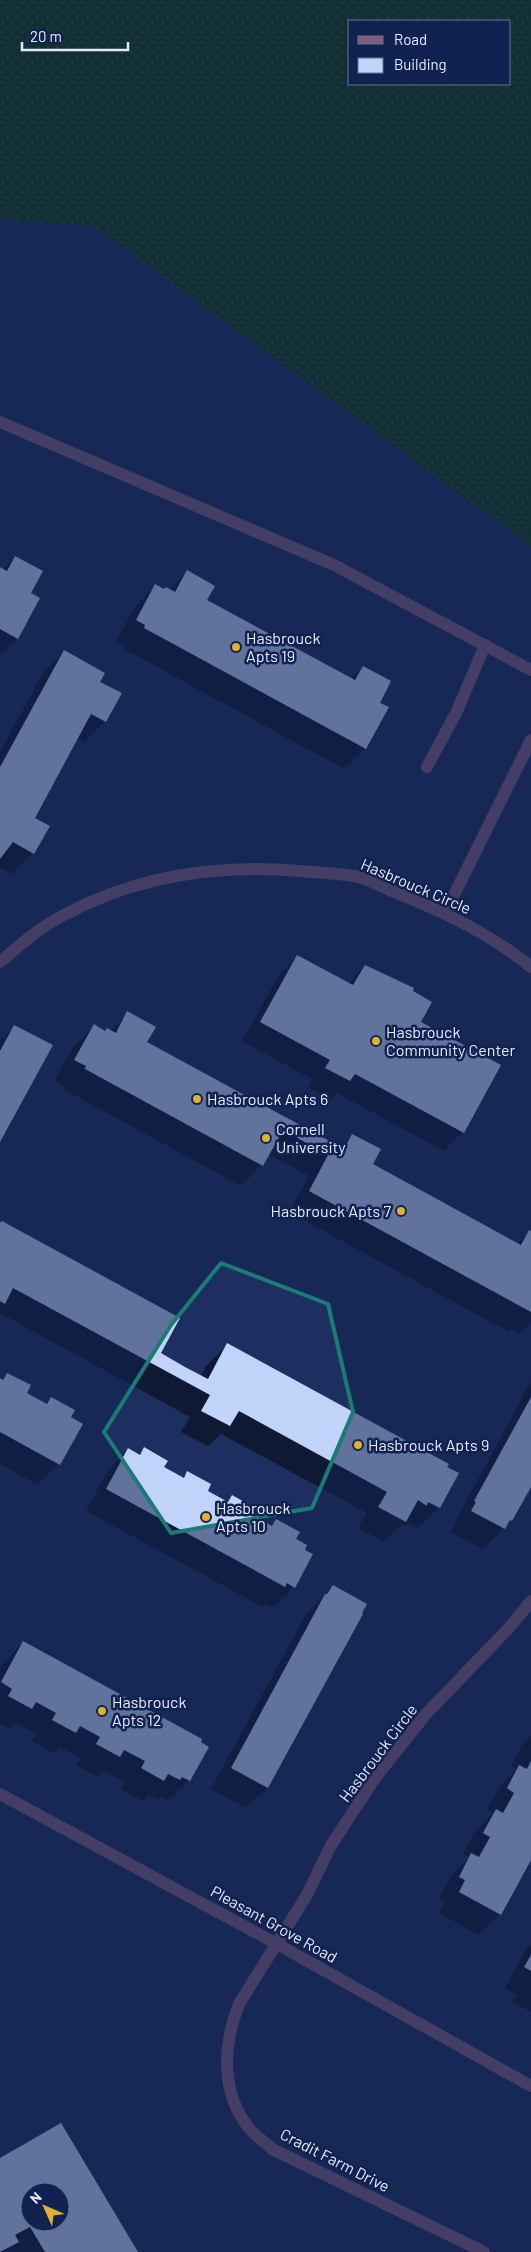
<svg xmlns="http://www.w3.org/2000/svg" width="531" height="2252" font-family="Barlow,sans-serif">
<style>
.built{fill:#1d2f61;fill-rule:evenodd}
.grass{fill:url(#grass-dots);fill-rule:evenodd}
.shadow{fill:#0007;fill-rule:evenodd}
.building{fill:#c2d3f9;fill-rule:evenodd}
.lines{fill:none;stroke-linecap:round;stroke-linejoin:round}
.minor{stroke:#805d80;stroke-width:12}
.marked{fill:none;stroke:#1a7c75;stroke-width:4;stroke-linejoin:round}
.poi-dot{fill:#e0b034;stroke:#122250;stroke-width:2}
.labels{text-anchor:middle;stroke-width:5;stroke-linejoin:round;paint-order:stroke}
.poi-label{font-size:16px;fill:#e3ebfd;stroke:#122250;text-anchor:start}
.street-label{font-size:16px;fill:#e3ebfd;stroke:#122250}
</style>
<defs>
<pattern id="grass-dots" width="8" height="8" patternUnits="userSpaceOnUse" patternTransform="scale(1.25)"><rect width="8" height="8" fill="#123f18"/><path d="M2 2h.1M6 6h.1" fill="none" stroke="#345b3a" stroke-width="1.8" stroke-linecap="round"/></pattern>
</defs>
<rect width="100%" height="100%" fill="#122250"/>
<path class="built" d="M0 0H531V2252H0ZM350 21H510V84H350ZM30 2192H60V2222H30Z"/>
<path class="grass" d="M0 0H531V546L93 226 0 219ZM510 21V84H350V21Z"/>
<g class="shadow">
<polygon points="15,557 29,594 17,638 0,655 0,569 2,570"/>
<polygon points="187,572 206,601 351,679 363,667 378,703 365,748 344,769 124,649 125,646 116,641 135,607 155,586 164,591 169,590"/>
<polygon points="64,652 98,682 105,721 84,742 77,738 33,818 33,853 12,874 0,868 0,752 43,673"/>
<polygon points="297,956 348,984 365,966 420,1023 463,1132 444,1151 337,1093 331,1099 308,1087 312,1079 242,1041 279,975"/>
<polygon points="128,1013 146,1042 340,1148 352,1135 371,1165 517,1244 529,1232 531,1233 531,1322 520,1333 512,1329 509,1332 289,1212 309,1176 268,1154 262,1165 241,1186 65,1090 66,1087 54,1081 73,1047 94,1026 105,1032 110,1031"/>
<polygon points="15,1026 0,1140 0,1041"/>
<polygon points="0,1224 159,1354 201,1376 206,1366 227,1345 457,1474 439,1507 418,1528 408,1523 405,1526 402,1524 384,1542 358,1528 367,1513 221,1434 208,1446 181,1432 190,1417 0,1313"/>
<polygon points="7,1374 25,1393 45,1404 51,1398 69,1418 59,1464 38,1485 0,1464 0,1380"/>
<polygon points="531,1381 531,1484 511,1521 483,1549 451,1532 456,1522 455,1522"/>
<polygon points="144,1449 162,1467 182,1478 188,1472 206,1492 226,1503 232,1497 250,1516 270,1527 276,1521 294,1540 294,1587 273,1608 266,1604 263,1607 86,1511 108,1470 128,1450 138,1455"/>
<polygon points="333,1586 267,1788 246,1808 211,1789 305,1616"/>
<polygon points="23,1642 189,1780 168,1801 161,1797 158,1800 149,1795 143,1801 121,1789 125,1782 104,1771 98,1777 76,1765 80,1758 60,1747 54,1753 32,1741 36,1734 16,1723 10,1729 0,1724 0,1668"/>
<polygon points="531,1735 531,1857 500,1914 479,1935 439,1913 445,1901 439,1898 451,1876 469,1857 463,1854 475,1831 493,1813 487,1809 499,1787 517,1769 511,1766 523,1743"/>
<polygon points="531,1944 531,2012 513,2002 517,1995 505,1988 526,1949"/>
<path d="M61 2125 137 2252H12L10 2249 7 2252H0V2159ZM30 2192H60V2222H30Z"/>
</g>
<g class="building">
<polygon points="15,556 43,571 31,593 40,598 18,639 0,629 0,567 7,571"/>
<polygon points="187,570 215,586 207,600 355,680 363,666 391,681 380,703 389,707 366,749 144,628 145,625 136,620 155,584 164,589 166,587 175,592"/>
<polygon points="64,650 105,673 100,682 122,693 106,722 91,714 35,818 50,826 34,854 13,842 0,859 0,767"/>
<polygon points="297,955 353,985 365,965 414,988 413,991 432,1002 421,1022 501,1065 464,1133 355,1074 350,1081 325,1068 330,1060 260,1022"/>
<polygon points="127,1011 156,1027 147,1042 344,1149 352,1134 381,1149 373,1164 521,1245 529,1230 531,1231 531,1312 309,1191 328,1155 283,1130 263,1166 85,1069 86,1066 74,1060 94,1024 105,1031 107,1028 116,1033"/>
<polygon points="14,1025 53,1045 0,1142 0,1051"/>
<polygon points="2,1221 180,1318 161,1353 185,1367 208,1379 227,1343 449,1464 447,1467 459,1473 440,1508 428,1502 427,1506 418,1500 406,1522 378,1507 387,1492 239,1411 230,1426 201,1411 210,1395 13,1288 5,1304 0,1301 0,1223"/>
<polygon points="7,1373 31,1385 27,1393 47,1404 51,1397 75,1410 71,1417 83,1424 60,1465 0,1432 0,1378 3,1380"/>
<polygon points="531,1397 531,1487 512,1521 510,1520 505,1529 471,1511 476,1502 474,1501"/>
<polygon points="144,1447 168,1461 164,1467 184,1478 187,1471 211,1484 208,1491 228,1502 232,1495 255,1508 252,1515 272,1526 276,1519 300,1532 296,1539 307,1545 305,1550 313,1554 295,1588 287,1583 285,1587 106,1489 128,1448 140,1455"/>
<polygon points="333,1585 367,1604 362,1613 363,1614 268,1788 231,1768 325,1594 327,1594"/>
<polygon points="23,1641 202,1739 201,1742 209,1747 190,1781 182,1777 180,1780 168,1774 164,1781 141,1768 145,1761 124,1750 120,1757 96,1744 100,1737 80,1726 76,1733 52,1720 56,1713 36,1702 32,1709 8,1696 12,1689 1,1682"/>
<polygon points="531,1761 531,1860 501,1915 459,1892 465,1880 459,1877 471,1853 479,1857 490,1837 483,1833 496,1809 503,1813 514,1793 507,1788 519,1765 527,1769"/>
<polygon points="531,1955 531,1971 524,1967"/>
<path d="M61 2123 138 2252H45L30 2227 15 2235 19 2242 0 2252V2158ZM30 2192H60V2222H30Z"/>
</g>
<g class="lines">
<g class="minor">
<polyline points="0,422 334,565 531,670"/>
<polyline points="427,767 457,711 485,645"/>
<polyline points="445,913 531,740"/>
<path d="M0 962C20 945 40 927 64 915 142 873 225 863 312 872 326 873 340 874 354 876 367 878 380 886 392 891 442 911 489 933 531 967"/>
<polyline points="0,1794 277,1944 531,2086"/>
<path d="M484 2252 272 2149C265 2142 255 2136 249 2128 220 2092 223 2044 239 2004L308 1893 330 1847 375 1778 426 1714 509 1628 531 1601"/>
</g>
</g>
<path d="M0 0H531V2252H0ZM221 1263 328 1304 353 1412 312 1508 171 1533 104 1432 171 1325Z" fill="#122250" fill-opacity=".55" fill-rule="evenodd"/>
<path class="marked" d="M221 1263 328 1304 353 1412 312 1508 171 1533 104 1432 171 1325Z"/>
<g class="poi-dot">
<circle cx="236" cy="647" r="5"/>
<circle cx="376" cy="1041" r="5"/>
<circle cx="197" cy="1099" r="5"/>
<circle cx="266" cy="1138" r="5"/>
<circle cx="401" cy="1211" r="5"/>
<circle cx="358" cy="1445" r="5"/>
<circle cx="206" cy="1517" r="5"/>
<circle cx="102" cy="1711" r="5"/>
</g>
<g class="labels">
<g class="poi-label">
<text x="246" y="644">Hasbrouck<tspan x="246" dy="18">Apts 19</tspan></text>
<text x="386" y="1038">Hasbrouck<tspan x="386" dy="18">Community Center</tspan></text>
<text x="207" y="1105">Hasbrouck Apts 6</text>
<text x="276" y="1135">Cornell<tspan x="276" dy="18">University</tspan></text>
<text x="391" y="1217" text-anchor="end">Hasbrouck Apts 7</text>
<text x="368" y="1451">Hasbrouck Apts 9</text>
<text x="216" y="1514">Hasbrouck<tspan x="216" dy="18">Apts 10</tspan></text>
<text x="112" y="1708">Hasbrouck<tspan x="112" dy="18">Apts 12</tspan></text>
</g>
<g class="street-label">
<text transform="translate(416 886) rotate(23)" y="6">Hasbrouck Circle</text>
<text transform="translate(378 1753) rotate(-53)" y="6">Hasbrouck Circle</text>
<text transform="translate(274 1924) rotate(29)" y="6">Pleasant Grove Road</text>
<text transform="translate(335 2160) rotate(27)" y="6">Cradit Farm Drive</text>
</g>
</g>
<rect x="348" y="20" width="162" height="65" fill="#122250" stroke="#667295"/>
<rect x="358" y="36" width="25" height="8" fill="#805d80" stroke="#667295"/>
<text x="394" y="45" font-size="15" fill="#e3ebfd">Road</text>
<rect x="358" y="58" width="25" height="15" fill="#c2d3f9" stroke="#667295"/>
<text x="394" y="70" font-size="15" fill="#e3ebfd">Building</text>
<g transform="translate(45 2207) rotate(315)"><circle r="24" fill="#122250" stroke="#667295"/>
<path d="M0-4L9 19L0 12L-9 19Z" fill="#e0b034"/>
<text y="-8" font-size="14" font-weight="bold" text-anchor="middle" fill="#e3ebfd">N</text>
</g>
<path d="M22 42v8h106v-8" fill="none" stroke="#e3ebfd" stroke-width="2.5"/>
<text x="30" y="42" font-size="15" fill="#e3ebfd" stroke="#122250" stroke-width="4" paint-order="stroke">20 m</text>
</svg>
